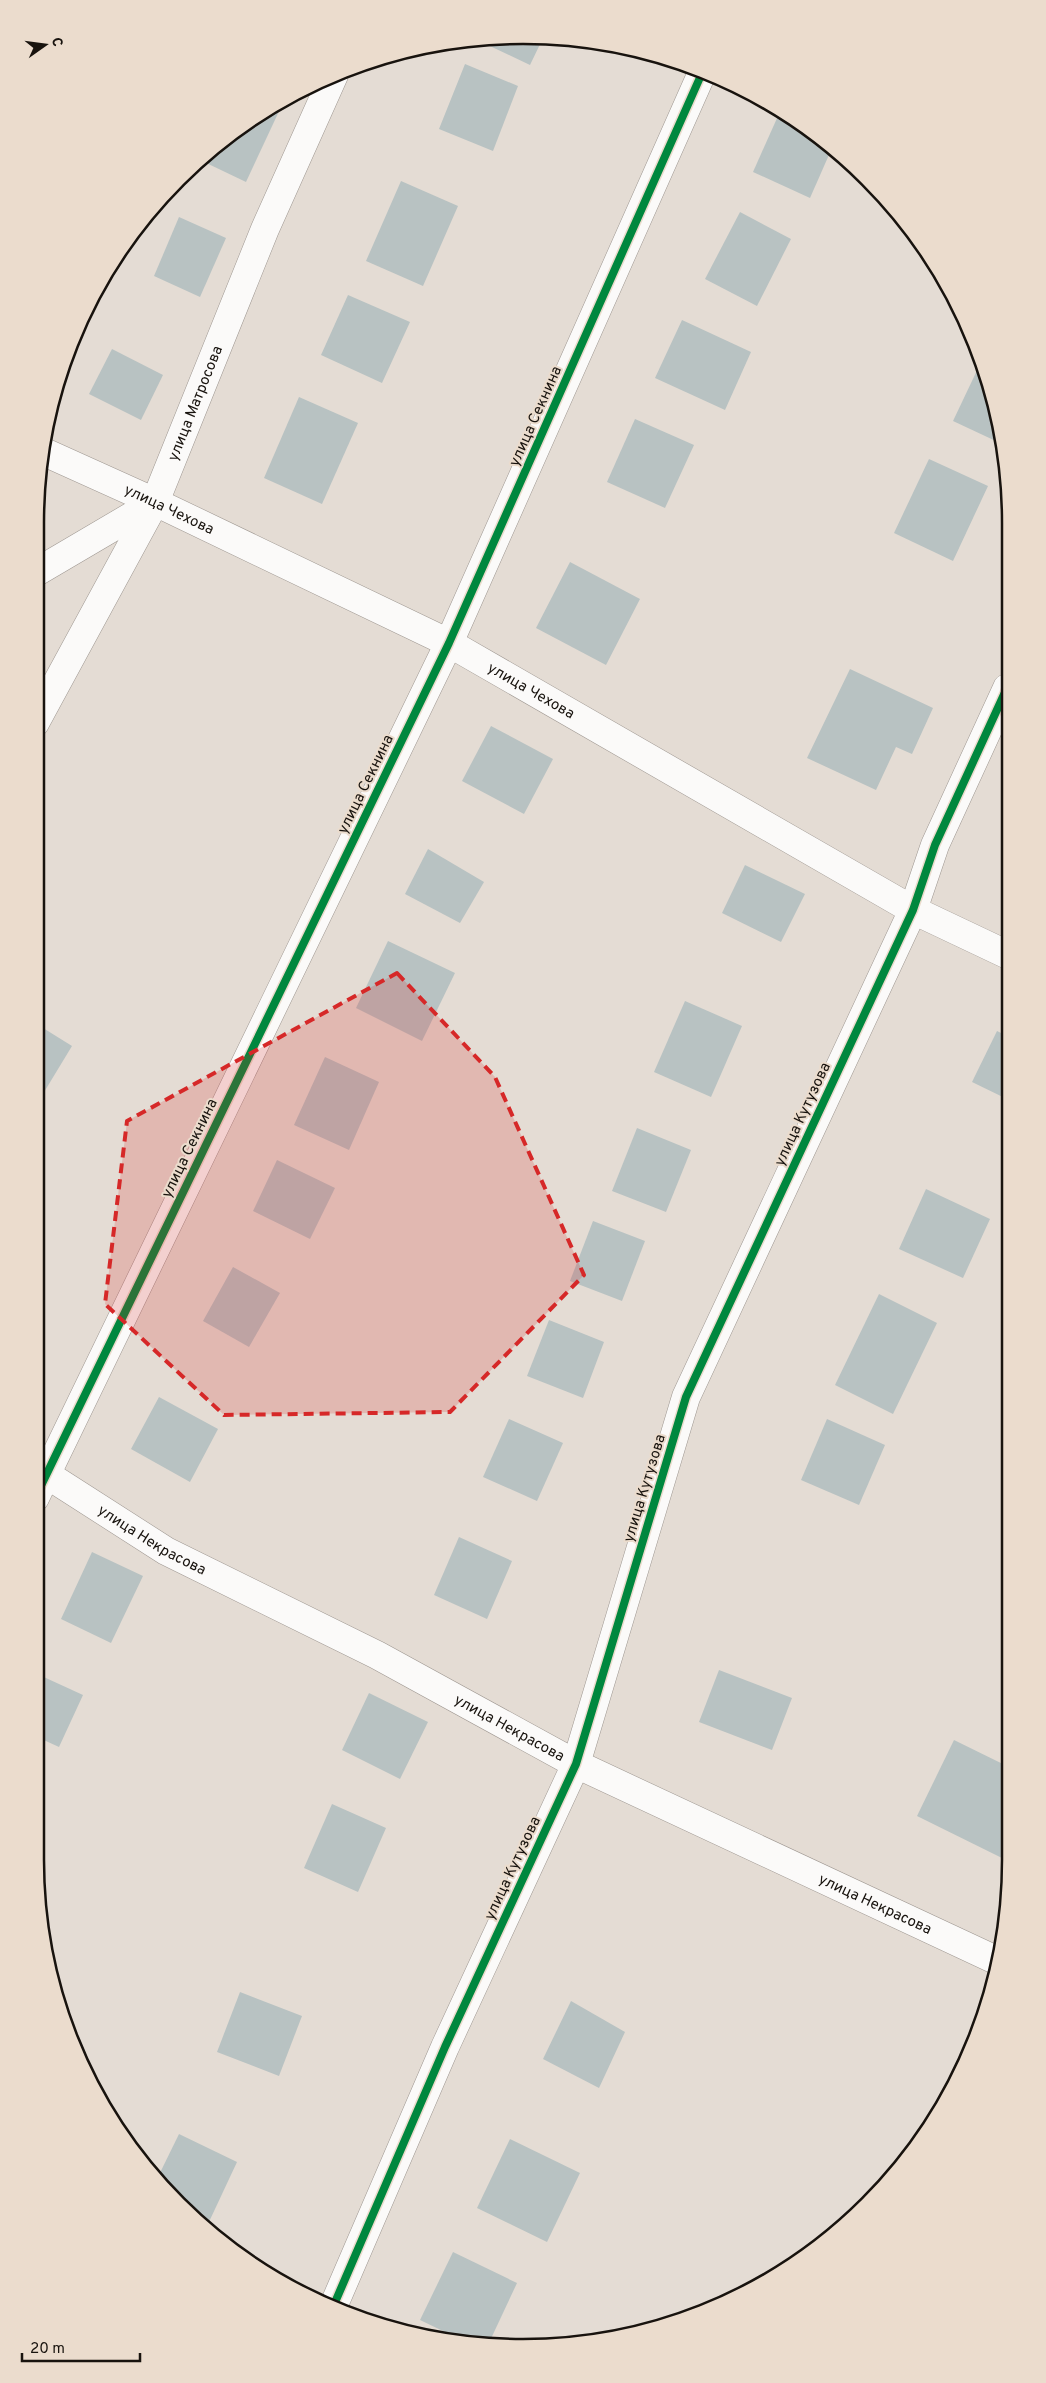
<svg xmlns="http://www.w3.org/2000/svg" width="1046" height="2383" font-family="Overpass,sans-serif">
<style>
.building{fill:#b8c2c2}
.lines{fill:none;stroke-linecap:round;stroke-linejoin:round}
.minor-casing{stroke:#9e9791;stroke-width:29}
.minor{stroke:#fbfaf9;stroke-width:28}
.cycleway-casing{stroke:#ebdccd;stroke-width:11}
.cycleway{stroke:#00873e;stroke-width:8}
.marked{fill:#d62828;fill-opacity:0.2;stroke:#d62828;stroke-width:4;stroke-dasharray:10 6;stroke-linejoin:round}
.labels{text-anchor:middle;stroke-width:4;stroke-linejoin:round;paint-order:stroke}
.street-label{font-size:15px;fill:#18130e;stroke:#ebdccd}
.rim{fill:none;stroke:#18130e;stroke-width:2.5}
</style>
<rect width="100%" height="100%" fill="#e4dcd4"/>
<g class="building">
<polygon points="491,36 510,37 543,38 530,65 475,39"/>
<polygon points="465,64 518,86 493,151 439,129"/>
<polygon points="276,105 281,107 246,182 200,160 226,136"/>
<polygon points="778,116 820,136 832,148 810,198 753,172"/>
<polygon points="401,181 458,206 423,286 366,261"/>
<polygon points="740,212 791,239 757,306 705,279"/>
<polygon points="179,217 226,238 200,297 154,276"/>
<polygon points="348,295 410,322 382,383 321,355"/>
<polygon points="682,320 751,352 725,410 655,378"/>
<polygon points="112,349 163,375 141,420 89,394"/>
<polygon points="981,362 1002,440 1000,443 953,421"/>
<polygon points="299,397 358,423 322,504 264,478"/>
<polygon points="635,419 694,445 665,508 607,482"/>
<polygon points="929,459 988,486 953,561 894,533"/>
<polygon points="570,562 640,599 606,665 536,628"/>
<polygon points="850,669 933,708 912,754 896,747 876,790 807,758"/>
<polygon points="491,726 553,759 524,814 462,781"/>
<polygon points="428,849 484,882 460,923 405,894"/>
<polygon points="745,865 805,894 781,942 722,913"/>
<polygon points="388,941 455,973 422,1041 356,1008"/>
<polygon points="685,1001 742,1026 711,1097 654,1072"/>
<polygon points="35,1023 72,1046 35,1107"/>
<polygon points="997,1031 1009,1037 1009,1100 972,1082"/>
<polygon points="325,1057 379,1082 349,1150 294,1125"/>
<polygon points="637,1128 691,1150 666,1212 612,1191"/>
<polygon points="277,1160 335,1188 310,1239 253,1211"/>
<polygon points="926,1189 990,1219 963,1278 899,1249"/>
<polygon points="593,1221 645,1241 622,1301 570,1281"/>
<polygon points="233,1267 280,1293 249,1347 203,1321"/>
<polygon points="879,1294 937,1323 893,1414 835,1385"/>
<polygon points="549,1320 604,1342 583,1398 527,1376"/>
<polygon points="159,1397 218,1429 190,1482 131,1449"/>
<polygon points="509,1419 563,1443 537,1501 483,1477"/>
<polygon points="827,1419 885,1445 859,1505 801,1480"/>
<polygon points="459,1537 512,1561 487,1619 434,1595"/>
<polygon points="92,1552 143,1576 111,1643 61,1619"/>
<polygon points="719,1670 792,1698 772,1750 699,1722"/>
<polygon points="35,1673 83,1695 59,1747 35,1736"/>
<polygon points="369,1693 428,1722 400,1779 342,1750"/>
<polygon points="954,1740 1011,1768 1011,1845 1004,1859 917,1816"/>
<polygon points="332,1804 386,1828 358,1892 304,1868"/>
<polygon points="240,1992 302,2016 279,2076 217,2052"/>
<polygon points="571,2001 625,2032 599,2088 543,2059"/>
<polygon points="179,2134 237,2162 208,2224 190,2216 156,2181"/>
<polygon points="510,2139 580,2173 547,2242 477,2208"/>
<polygon points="453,2252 517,2283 488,2345 468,2343 420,2320"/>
</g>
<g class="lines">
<g class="minor-casing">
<g id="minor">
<path id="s1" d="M42 451 155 502 449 643 913 910 1008 955"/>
<polyline points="35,573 154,503"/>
<path id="s2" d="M35 723 155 502 265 229 334 75"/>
<path id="s3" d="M35 1467 166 1551 377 1655 576 1764 1000 1962"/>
<polyline points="35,1498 449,643 702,73"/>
<polyline points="333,2307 445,2047 576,1764 686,1397 913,910 935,845 1007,688"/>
</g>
</g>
<use href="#minor" class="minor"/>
<g class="cycleway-casing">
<g id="cycleway">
<polyline points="35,1498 449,643 702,73"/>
<polyline points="333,2307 445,2047 576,1764 686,1397 913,910 935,845 1007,688"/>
</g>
</g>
<use href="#cycleway" class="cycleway"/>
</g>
<path class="marked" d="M397 973 495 1077 584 1275 450 1412 224 1415 105 1304 127 1121Z"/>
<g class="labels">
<g class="street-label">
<text dy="5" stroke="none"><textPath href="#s2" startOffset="358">улица Матросова</textPath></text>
<text transform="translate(535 416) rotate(-66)" y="5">улица Секнина</text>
<text dy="5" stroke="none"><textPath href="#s1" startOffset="140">улица Чехова</textPath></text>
<text dy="5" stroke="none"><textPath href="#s1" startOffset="545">улица Чехова</textPath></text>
<text transform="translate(365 784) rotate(-64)" y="5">улица Секнина</text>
<text transform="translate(802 1114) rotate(-65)" y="5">улица Кутузова</text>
<text transform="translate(189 1148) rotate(-64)" y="5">улица Секнина</text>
<text transform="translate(644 1488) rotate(-73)" y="5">улица Кутузова</text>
<text dy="5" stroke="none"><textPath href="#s3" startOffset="138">улица Некрасова</textPath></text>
<text dy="5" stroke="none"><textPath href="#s3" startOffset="542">улица Некрасова</textPath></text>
<text transform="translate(512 1868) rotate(-65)" y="5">улица Кутузова</text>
<text dy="5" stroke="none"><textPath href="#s3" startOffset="948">улица Некрасова</textPath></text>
</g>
</g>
<path d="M0 0H1046V2383H0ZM523 44H523A479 479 0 0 1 1002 523V1860A479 479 0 0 1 523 2339H523A479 479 0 0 1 44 1860V523A479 479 0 0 1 523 44Z" fill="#ebdccd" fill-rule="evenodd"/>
<path class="rim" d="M523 44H523A479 479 0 0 1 1002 523V1860A479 479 0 0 1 523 2339H523A479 479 0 0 1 44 1860V523A479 479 0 0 1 523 44Z"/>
<g transform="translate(45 45) rotate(76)" stroke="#ebdccd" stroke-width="4" paint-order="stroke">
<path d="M0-4L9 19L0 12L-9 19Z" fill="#18130e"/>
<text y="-8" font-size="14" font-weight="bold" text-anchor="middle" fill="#18130e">С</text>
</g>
<path d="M22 2353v8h118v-8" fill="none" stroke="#18130e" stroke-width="2.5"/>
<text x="30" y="2353" font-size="15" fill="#18130e" stroke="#ebdccd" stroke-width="4" paint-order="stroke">20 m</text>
</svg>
